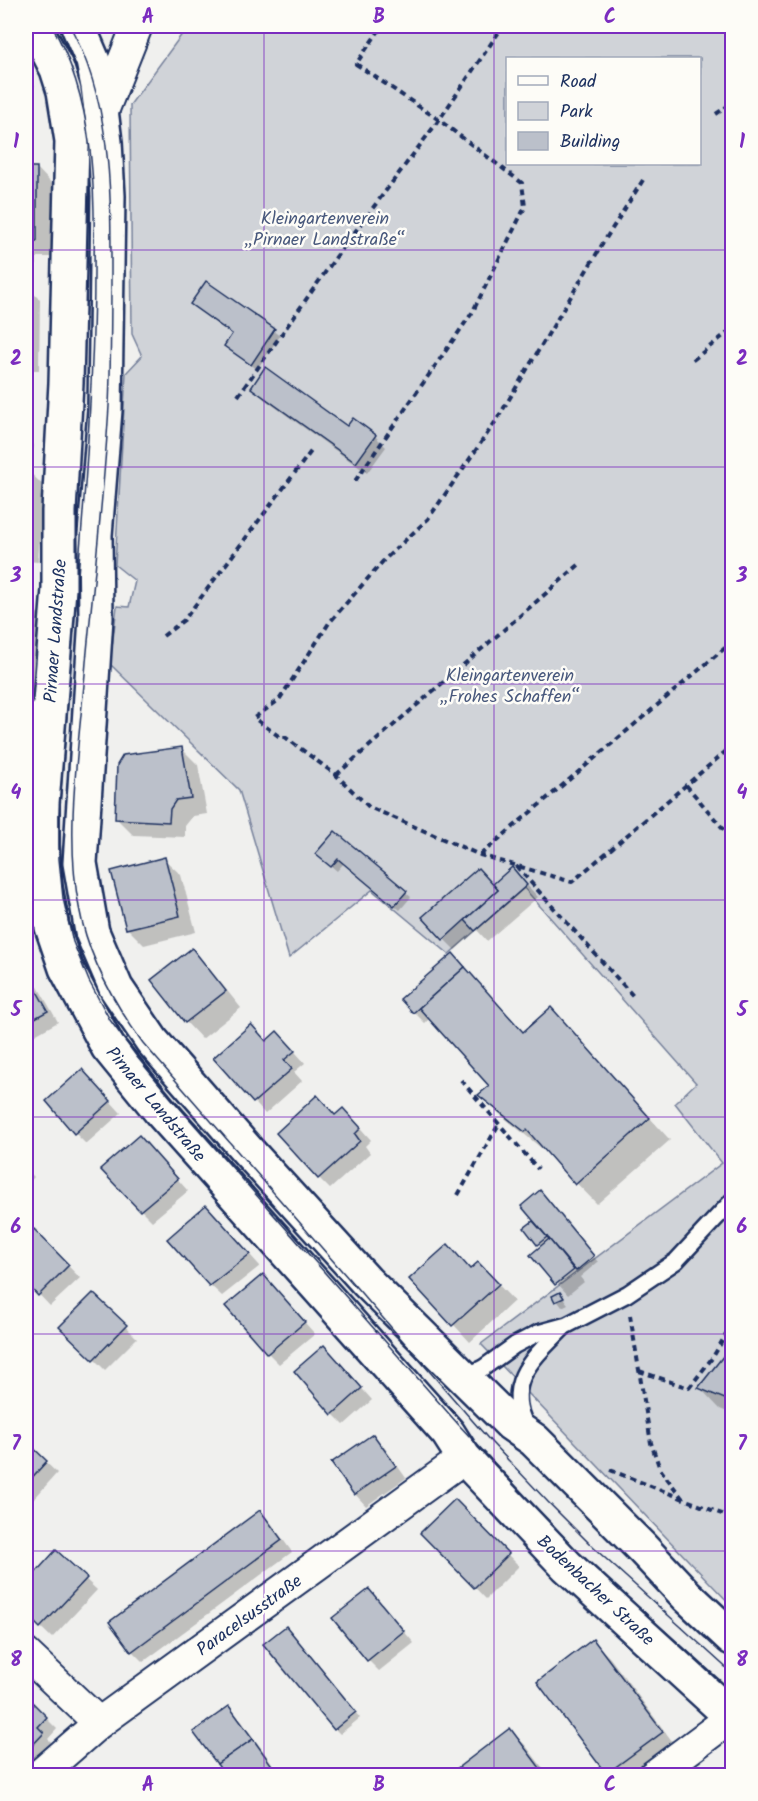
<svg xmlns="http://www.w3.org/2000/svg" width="758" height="1801" font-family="Kalam,sans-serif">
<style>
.green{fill:#d0d3d8;stroke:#76819b;stroke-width:1.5;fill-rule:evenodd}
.shadow{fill:#0003}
.building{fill:#bbc0ca;stroke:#1b2f5e;stroke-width:1.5}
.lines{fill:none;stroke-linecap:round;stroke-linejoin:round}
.service-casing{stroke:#1b2f5e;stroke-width:20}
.minor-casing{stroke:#1b2f5e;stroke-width:34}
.tertiary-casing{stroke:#1b2f5e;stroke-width:38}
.path{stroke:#1b2f5e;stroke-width:4;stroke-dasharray:6 4.5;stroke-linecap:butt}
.service{stroke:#fdfcf7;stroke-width:15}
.minor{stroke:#fdfcf7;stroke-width:30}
.tertiary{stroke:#fdfcf7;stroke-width:33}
.tram{stroke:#1b2f5e;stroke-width:1.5}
.grid{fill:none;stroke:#7b2cbf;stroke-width:1.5;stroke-opacity:0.55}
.labels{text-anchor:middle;stroke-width:5;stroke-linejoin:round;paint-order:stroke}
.park-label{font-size:18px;fill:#48587c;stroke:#fdfcf7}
.street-label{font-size:18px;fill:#1b2f5e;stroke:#fdfcf7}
.neatline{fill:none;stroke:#7b2cbf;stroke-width:2}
.grid-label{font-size:20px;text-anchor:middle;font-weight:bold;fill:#7b2cbf}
</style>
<rect width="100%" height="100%" fill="#f0f0ee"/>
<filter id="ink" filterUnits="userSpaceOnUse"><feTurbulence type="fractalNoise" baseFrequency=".0167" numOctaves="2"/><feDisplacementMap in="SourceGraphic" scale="12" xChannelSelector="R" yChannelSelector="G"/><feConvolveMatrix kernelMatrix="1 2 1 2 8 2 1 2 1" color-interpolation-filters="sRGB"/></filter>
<g filter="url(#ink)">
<path class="green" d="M188 26H732V1606L481 1344 722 1163 675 1103 696 1083 524 888 449 954 372 890 289 958 239 790 110 664 117 606 129 607 135 581 115 565 126 373 142 356 132 334 130 105ZM508 58H700V164H508Z"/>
<g class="shadow">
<polygon points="26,72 35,86 26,92"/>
<polygon points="26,168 37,168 53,185 53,257 37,257 37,265 26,265"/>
<polygon points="207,283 280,336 257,369 231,351 234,335"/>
<polygon points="26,289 29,289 40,300 39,370 26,370"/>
<polygon points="253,387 347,428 375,436 386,447 367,473 264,399"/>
<polygon points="26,440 34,445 33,451 26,450"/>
<polygon points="26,469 44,486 38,562 26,561"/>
<polygon points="26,601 49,625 43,707 26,706"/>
<polygon points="181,748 198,765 207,814 193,816 185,826 185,837 133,835 116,818"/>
<polygon points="26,778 33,785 26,817"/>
<polygon points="335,833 411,897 400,910 344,863 337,871 323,859"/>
<polygon points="164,859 181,875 196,932 144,945 127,928"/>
<polygon points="512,869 538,897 487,941 477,930 455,950 444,939 493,885"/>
<polygon points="192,950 208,967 241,1008 202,1039 186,1022 153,981"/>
<polygon points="464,966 524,1033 551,1009 670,1140 597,1204 546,1152 501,1115 480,1095 491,1086 430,1018 425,1023 414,1012"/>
<polygon points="26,974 37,985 58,1022 26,1040"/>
<polygon points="267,1043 288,1044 305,1063 294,1072 302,1081 265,1114 215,1058"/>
<polygon points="93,1082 121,1113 86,1144 75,1133"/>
<polygon points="336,1116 354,1121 371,1140 365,1146 370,1153 330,1189 319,1178"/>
<polygon points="150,1148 188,1191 152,1221 141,1210"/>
<polygon points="26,1169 34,1177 26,1186"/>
<polygon points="545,1198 598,1262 580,1277 584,1282 568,1295 532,1255 542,1247 526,1229 535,1221"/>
<polygon points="217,1218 260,1266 222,1296 210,1285"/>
<polygon points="34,1231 80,1278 50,1306 26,1281 26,1239"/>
<polygon points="464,1262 471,1270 494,1280 514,1301 470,1342 411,1279"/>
<polygon points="263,1276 315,1334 279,1364 268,1353"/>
<polygon points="560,1294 568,1304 562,1307 554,1296"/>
<polygon points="93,1295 137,1338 105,1370 62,1327"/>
<polygon points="732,1348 732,1414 720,1409 700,1388"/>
<polygon points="335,1358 372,1400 344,1425 333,1414"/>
<polygon points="373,1436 384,1447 406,1478 366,1506 355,1494 333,1464"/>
<polygon points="26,1443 57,1473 26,1508"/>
<polygon points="455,1501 519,1566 486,1599 422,1533"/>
<polygon points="260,1512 271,1523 292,1552 143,1662 132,1651"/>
<polygon points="56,1552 97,1590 52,1638 26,1613 26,1585"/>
<polygon points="369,1591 414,1643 379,1671 368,1660"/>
<polygon points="291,1633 360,1718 340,1734 335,1729"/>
<polygon points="593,1641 610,1658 678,1749 643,1776 610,1776 539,1682"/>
<polygon points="26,1698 57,1729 48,1739 54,1745 36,1764 26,1754"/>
<polygon points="228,1708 240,1719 281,1776 227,1776"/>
<polygon points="510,1730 526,1746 549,1776 449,1776"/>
</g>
<g class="building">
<rect x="26" y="167" width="11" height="74"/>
<rect x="26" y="243" width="6" height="17"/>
<polygon points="206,281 275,329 251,365 224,346 232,334 190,304"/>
<polygon points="26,287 30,287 28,359 26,359"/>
<polygon points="265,367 347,426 353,418 376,435 356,463 251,388"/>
<polygon points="182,747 191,798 176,800 170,809 169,822 115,819 117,765 123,755"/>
<polygon points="335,831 407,891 394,906 338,859 331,867 315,854"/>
<polygon points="165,857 180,916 126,929 111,871"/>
<polygon points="512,867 527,885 475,931 465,920 498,890 493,884"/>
<polygon points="478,868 498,890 443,940 422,917"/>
<polygon points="192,948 226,991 185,1023 151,980"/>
<polygon points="453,953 465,967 413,1013 400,999"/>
<polygon points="465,967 523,1032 551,1007 650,1118 575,1185 527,1130 525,1132 478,1095 489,1086 419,1008"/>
<polygon points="26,972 48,1011 26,1023"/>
<polygon points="251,1024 266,1041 277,1031 295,1051 284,1060 292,1069 253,1103 213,1058"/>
<polygon points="82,1069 111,1101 74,1134 46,1101"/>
<polygon points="317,1095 335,1115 343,1108 361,1128 355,1134 360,1141 318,1179 276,1133"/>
<polygon points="139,1135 178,1179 140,1211 100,1169"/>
<polygon points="540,1190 594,1256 576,1271 521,1206"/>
<polygon points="206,1205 250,1254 209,1286 167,1239"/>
<polygon points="533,1221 547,1237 537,1245 524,1228"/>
<polygon points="34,1229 69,1265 38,1296 26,1283 26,1237"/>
<polygon points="549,1239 574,1270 555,1285 530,1255"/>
<polygon points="448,1244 470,1269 478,1262 499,1284 452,1326 409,1279"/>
<polygon points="263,1274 305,1322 267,1354 225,1306"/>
<polygon points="560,1292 564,1298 555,1302 552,1296"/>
<polygon points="93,1293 127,1325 93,1360 59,1327"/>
<polygon points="324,1345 362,1388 332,1415 294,1371"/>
<polygon points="732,1345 732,1402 698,1388"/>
<polygon points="373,1434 396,1466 354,1495 331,1463"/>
<polygon points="26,1441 47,1461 26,1484"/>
<polygon points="455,1499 509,1554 474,1588 420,1533"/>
<polygon points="260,1510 282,1540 131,1652 109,1622"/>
<polygon points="56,1550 87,1578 40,1628 26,1614 26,1583"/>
<polygon points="369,1589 404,1631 367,1661 332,1618"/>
<polygon points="286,1626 356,1712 334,1730 263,1644"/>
<polygon points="593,1639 663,1732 606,1774 537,1682"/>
<polygon points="26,1696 47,1717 38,1727 44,1733 26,1752"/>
<polygon points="229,1706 253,1739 217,1764 193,1732"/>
<polygon points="510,1728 546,1776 447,1776"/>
<polygon points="253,1739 276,1771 270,1776 225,1776 217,1764"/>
</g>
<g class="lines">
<g class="service-casing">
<g id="service">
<polyline points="465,1377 483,1368 515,1345 538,1333 567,1325 627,1294 676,1261 732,1201"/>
<path d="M527 1428C502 1383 534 1357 564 1327"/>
</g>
</g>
<g class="minor-casing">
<g id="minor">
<polyline points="102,114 137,26"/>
<polyline points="26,719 50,717"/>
<polyline points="26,1654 99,1723"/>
<polyline points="38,1776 99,1723 464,1458"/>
<polyline points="653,1776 732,1717"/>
</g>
</g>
<g class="tertiary-casing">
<g id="tertiary">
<polyline points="35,26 57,69 64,91 72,141 66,383 59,511 59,589 42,803 42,845 45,887 52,927 66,968 108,1047 161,1112 448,1433 464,1458 567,1566 732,1717"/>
<polyline points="78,26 93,61 98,86 105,142 108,196 105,410 95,535 96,618 80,863 92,932 116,988 152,1041 247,1150 367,1282 511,1424 534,1440 642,1548 687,1596 732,1638"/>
</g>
</g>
<g class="path">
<polyline points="716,114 732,103"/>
<polyline points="643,180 603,243 496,421 428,519 384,560 329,623 279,700 254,718 280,737 285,737 336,775 369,807 480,855 572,882 732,746"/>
<polyline points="693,360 732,329"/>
<polyline points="238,396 336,257 439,120 503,26"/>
<polyline points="355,481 472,313 525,207 522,183 439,120 356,64 382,26"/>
<polyline points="163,636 184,620 312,450"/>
<polyline points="336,775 581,563"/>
<polyline points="686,785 732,839"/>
<polyline points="480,855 732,642"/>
<polyline points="516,866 634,997"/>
<polyline points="461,1080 538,1169"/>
<polyline points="458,1195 499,1124"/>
<polyline points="630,1315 651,1443 660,1469 682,1498"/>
<polyline points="639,1371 689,1388 713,1357 732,1324"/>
<polyline points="610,1470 732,1518"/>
</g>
<use href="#service" class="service"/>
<use href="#minor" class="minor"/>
<use href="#tertiary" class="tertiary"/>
<g class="tram">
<path d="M52 26C95 100 95 189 94 272 94 353 89 432 83 512 75 613 67 714 59 815V859L63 898 73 942 89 981 110 1020 137 1057 171 1098 458 1424 540 1512 586 1560 732 1691"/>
<path d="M70 26C110 99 111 183 111 265 111 312 111 359 109 406 104 491 94 577 86 662 80 739 64 830 79 907 88 957 113 1002 143 1043L492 1443 548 1502 594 1548 732 1673"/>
</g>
</g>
</g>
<path class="grid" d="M264 26V1776M494 26V1776M26 250H732M26 467H732M26 684H732M26 900H732M26 1117H732M26 1334H732M26 1551H732"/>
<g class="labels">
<g class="park-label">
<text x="325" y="224">Kleingartenverein<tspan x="325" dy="21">„Pirnaer Landstraße“</tspan></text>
<text x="510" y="681">Kleingartenverein<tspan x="510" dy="21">„Frohes Schaffen“</tspan></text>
</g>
<g class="street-label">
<text transform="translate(55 631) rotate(-86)" y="6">Pirnaer Landstraße</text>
<text transform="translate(156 1104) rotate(50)" y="6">Pirnaer Landstraße</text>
<text transform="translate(596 1590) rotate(43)" y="6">Bodenbacher Straße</text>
<text transform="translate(249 1615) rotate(-36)" y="6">Paracelsusstraße</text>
</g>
</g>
<rect width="758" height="1801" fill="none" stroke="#fdfcf7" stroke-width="66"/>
<rect x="506" y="57" width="195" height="108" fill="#fdfcf7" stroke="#a3aaba" stroke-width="1.5"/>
<rect x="518" y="76" width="30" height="9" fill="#fdfcf7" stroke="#a3aaba" stroke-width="1.5"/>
<text x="560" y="87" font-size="18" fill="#1b2f5e">Road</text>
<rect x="518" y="102" width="30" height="18" fill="#d0d3d8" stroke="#a3aaba" stroke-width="1.5"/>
<text x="560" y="117" font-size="18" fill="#1b2f5e">Park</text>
<rect x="518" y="132" width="30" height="18" fill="#bbc0ca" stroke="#a3aaba" stroke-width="1.5"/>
<text x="560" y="147" font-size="18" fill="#1b2f5e">Building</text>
<rect x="33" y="33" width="692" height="1735" class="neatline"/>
<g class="grid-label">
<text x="148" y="23">A</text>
<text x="379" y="23">B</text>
<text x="610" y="23">C</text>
<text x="16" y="148">1</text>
<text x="742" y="148">1</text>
<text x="16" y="365">2</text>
<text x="742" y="365">2</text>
<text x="16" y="582">3</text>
<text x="742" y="582">3</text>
<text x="16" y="799">4</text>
<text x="742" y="799">4</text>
<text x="16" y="1016">5</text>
<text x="742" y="1016">5</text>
<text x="16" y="1233">6</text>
<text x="742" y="1233">6</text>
<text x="16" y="1450">7</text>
<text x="742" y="1450">7</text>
<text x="16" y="1666">8</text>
<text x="742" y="1666">8</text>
<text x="148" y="1791">A</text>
<text x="379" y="1791">B</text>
<text x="610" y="1791">C</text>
</g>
</svg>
